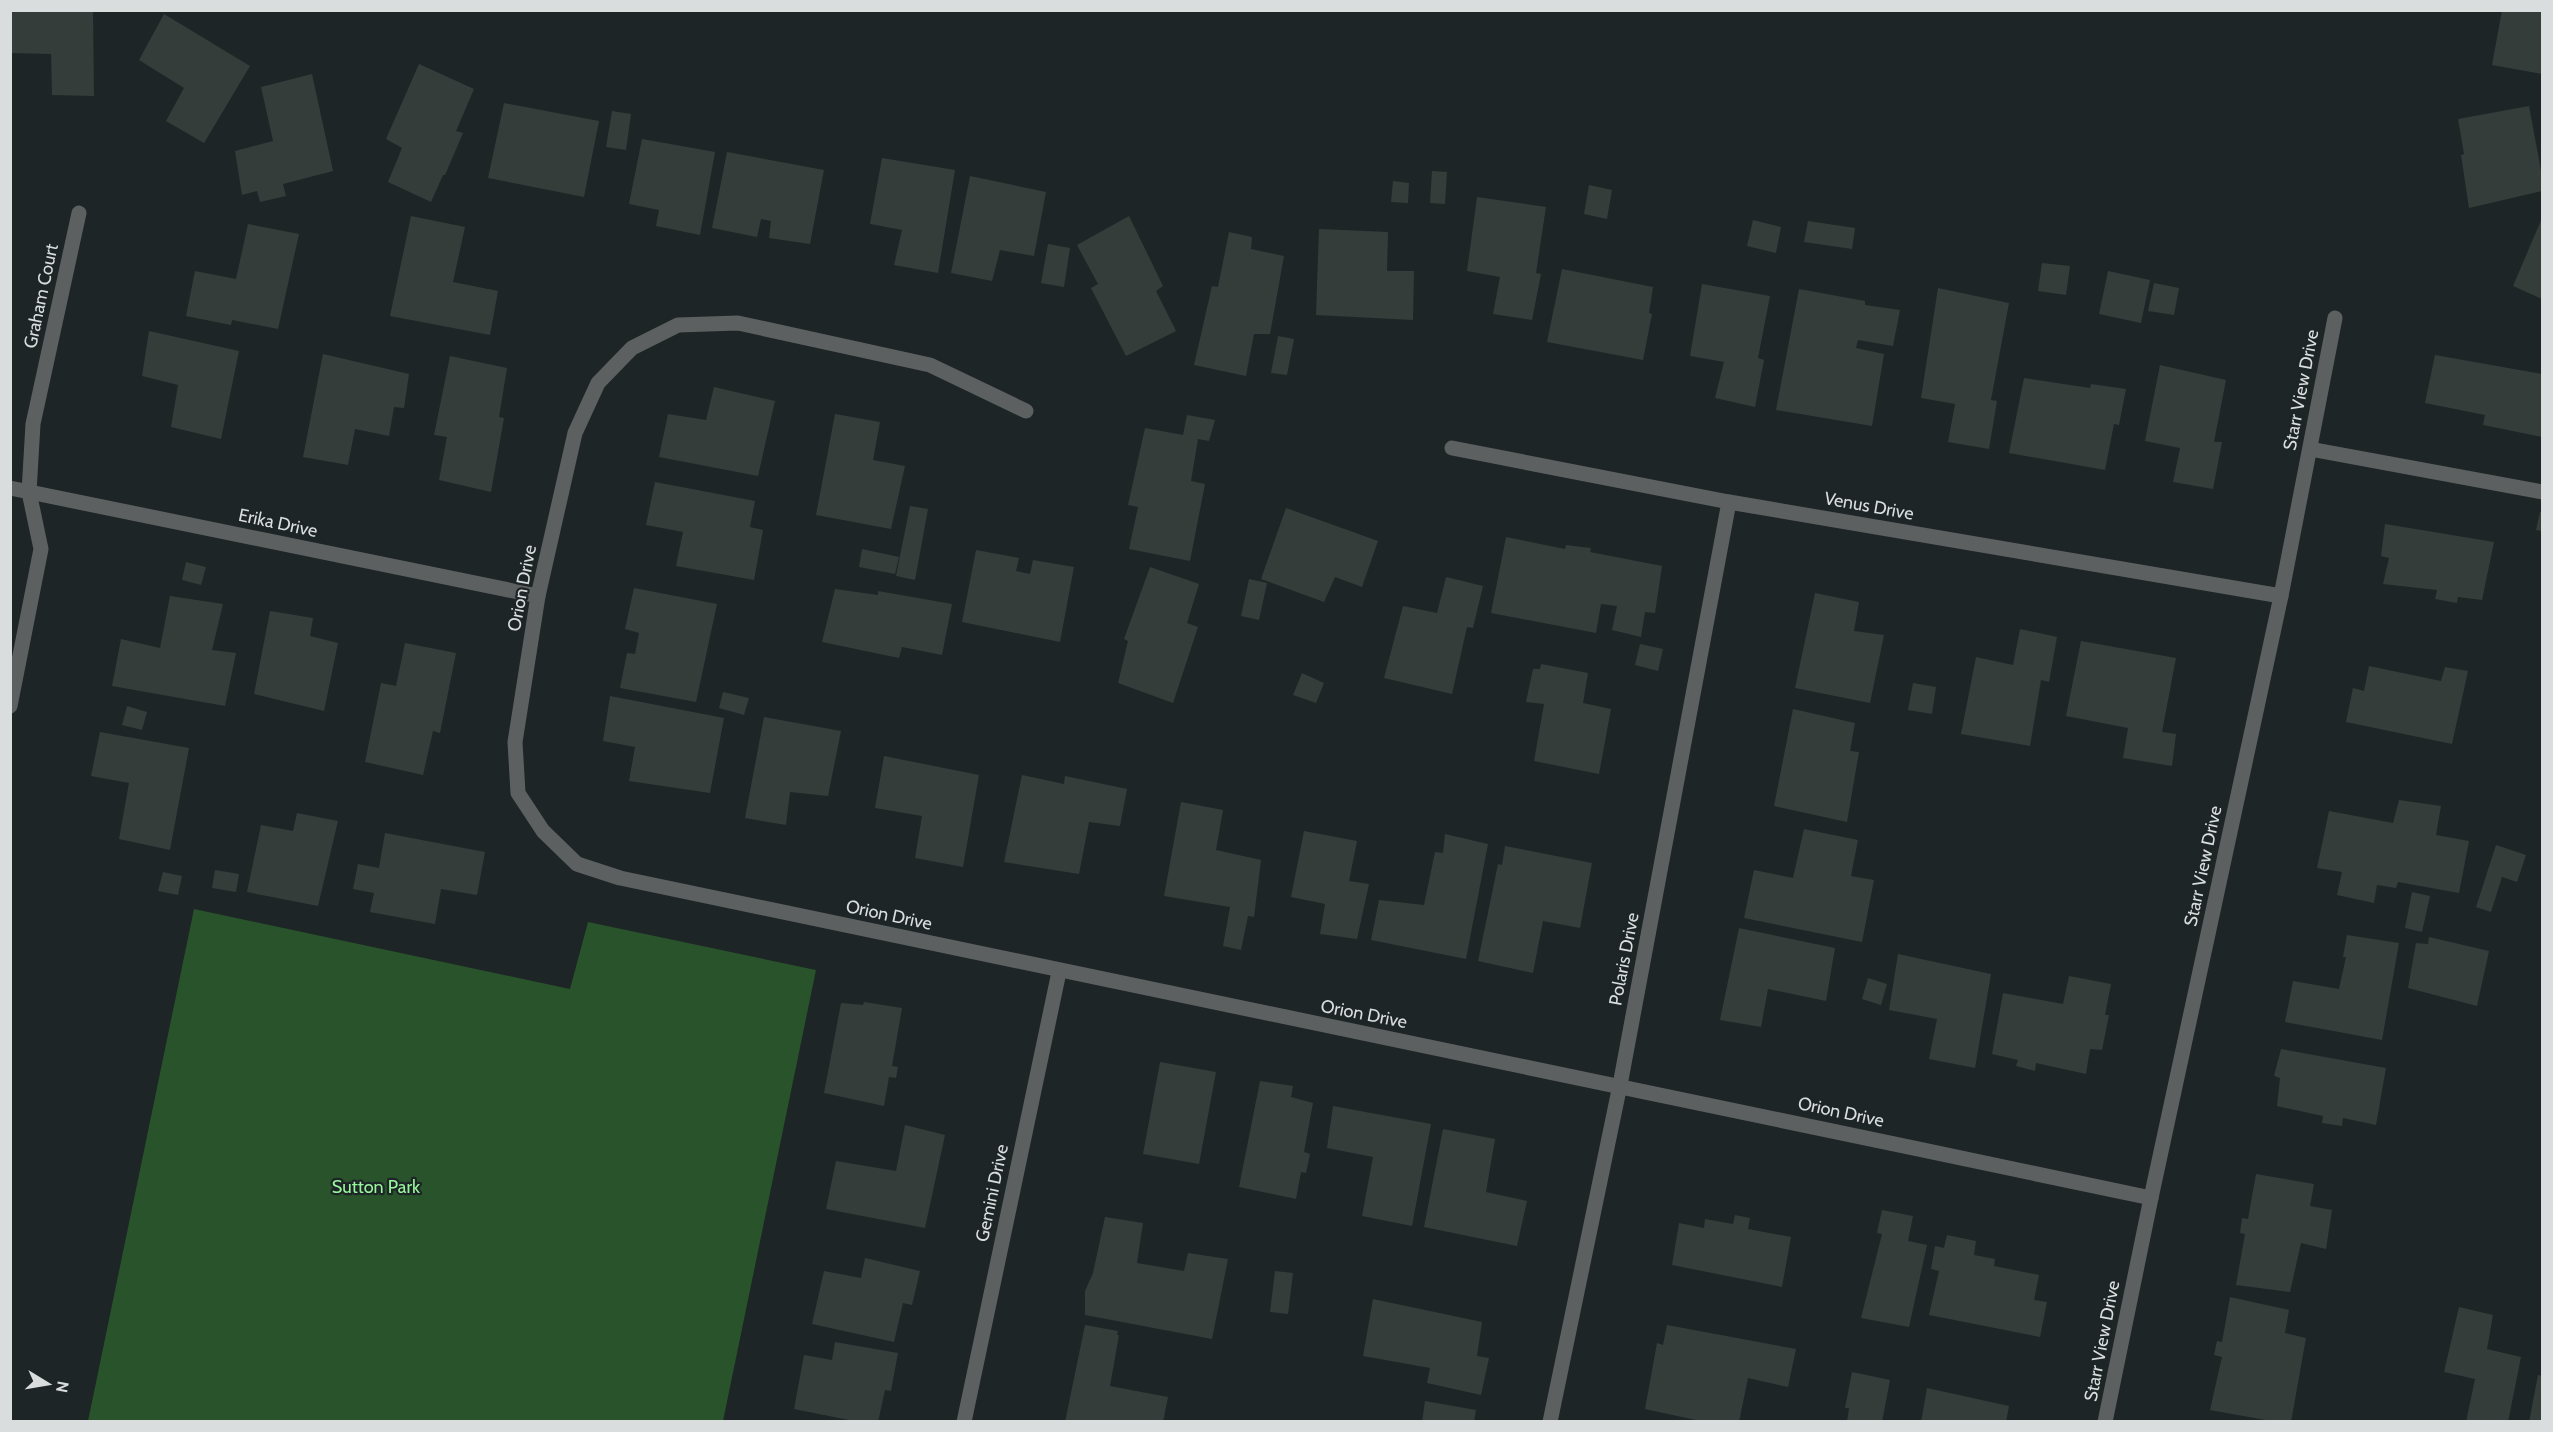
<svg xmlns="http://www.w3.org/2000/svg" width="2553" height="1432" font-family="Cabin,sans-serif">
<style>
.green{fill:#28532b}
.building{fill:#353d3a}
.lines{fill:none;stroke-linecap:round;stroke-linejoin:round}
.lane{stroke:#5d6061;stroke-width:15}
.street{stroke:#5d6061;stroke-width:15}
.labels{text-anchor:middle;stroke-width:4.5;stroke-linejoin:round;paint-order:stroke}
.street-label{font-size:18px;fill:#d9ddde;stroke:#1e2526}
.park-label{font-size:18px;fill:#98f69c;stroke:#1e2526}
</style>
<rect width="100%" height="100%" fill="#1e2526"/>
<polygon class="green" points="194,909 570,989 588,922 816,970 723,1421 88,1421"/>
<g class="building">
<polygon points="10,10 93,10 94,96 52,95 51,54 10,53"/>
<polygon points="2502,10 2542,10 2542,74 2492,65"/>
<polygon points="164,14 250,66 204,143 166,121 184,88 139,60"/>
<polygon points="419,64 474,89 456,131 463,133 445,175 443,175 431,202 388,182 402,148 386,139"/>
<polygon points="312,74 333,171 283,184 286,196 260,202 257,191 242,195 235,151 273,141 261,87"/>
<polygon points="504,103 599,121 584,197 488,178"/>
<polygon points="2529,106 2542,176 2542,191 2469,208 2461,155 2464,154 2458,119"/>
<polygon points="612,111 631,114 626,150 606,147"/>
<polygon points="642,139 715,152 700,235 656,226 659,210 629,204"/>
<polygon points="727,152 824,170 810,244 769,238 771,221 761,219 757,237 712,228"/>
<polygon points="882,158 955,170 938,273 894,265 902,230 870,224"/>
<polygon points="1432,171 1447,172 1445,204 1430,203"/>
<polygon points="970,176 1046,192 1034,256 1000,250 992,281 951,273"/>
<polygon points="1393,181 1409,183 1408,203 1391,202"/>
<polygon points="1589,185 1612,190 1607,219 1584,214"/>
<polygon points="1477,197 1546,207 1536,273 1541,274 1532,320 1493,314 1500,277 1467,271"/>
<polygon points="411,216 465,227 453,282 498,291 490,335 390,316"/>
<polygon points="1129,216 1163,286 1156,291 1176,331 1126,356 1091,288 1098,284 1077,245"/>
<polygon points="2542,218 2542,299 2513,286"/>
<polygon points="1753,220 1781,227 1776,253 1747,246"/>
<polygon points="1808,221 1855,228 1852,249 1804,242"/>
<polygon points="248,224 299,234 278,329 232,320 231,325 186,316 195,271 236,279"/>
<polygon points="1319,229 1388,232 1387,271 1414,271 1413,320 1316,315"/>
<polygon points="1229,232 1252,237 1251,249 1284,256 1270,334 1254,334 1246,376 1194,365 1212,286 1218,287"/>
<polygon points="1048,244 1070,248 1064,287 1041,283"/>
<polygon points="2042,263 2070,266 2066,295 2038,291"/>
<polygon points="1562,269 1653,287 1649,313 1652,314 1643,360 1547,342"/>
<polygon points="2108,271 2150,280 2141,323 2099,314"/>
<polygon points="2154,283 2179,288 2174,315 2148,311"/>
<polygon points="1702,284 1770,296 1758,358 1764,360 1755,407 1715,398 1724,362 1690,356"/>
<polygon points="1938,288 2009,303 1991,400 1997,401 1989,449 1948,442 1955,404 1921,398"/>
<polygon points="1799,289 1865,301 1865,305 1900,310 1893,346 1858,340 1856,348 1884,354 1872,426 1776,410"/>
<polygon points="149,331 239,351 221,439 171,427 178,385 142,376"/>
<polygon points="1278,336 1294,339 1287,375 1271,373"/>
<polygon points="323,354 409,374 404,408 394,407 389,436 355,429 348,465 303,457"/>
<polygon points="2435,355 2542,374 2542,437 2483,425 2485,415 2425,403"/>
<polygon points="450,356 507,368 499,417 504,418 491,492 439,480 447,437 434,435"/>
<polygon points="2160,365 2226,380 2214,442 2222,442 2213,489 2173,482 2180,448 2145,441"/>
<polygon points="2024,378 2090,388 2091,384 2126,389 2119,425 2114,424 2105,470 2009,453"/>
<polygon points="714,387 775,401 758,476 659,457 668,414 706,420"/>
<polygon points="835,414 880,422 873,460 905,466 891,529 816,515"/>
<polygon points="1187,415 1215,420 1209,441 1198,439 1191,481 1205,484 1190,561 1129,549 1138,507 1128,505 1145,428 1183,435"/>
<polygon points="655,482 755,501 750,527 763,530 754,580 676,566 683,532 646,525"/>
<polygon points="910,506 928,509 915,580 896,576"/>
<polygon points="1286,508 1378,541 1362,587 1335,577 1324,602 1261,579"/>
<polygon points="2540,512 2542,512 2542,531 2536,530"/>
<polygon points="2385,524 2494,542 2482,600 2458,597 2457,603 2435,599 2437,590 2383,584 2389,558 2381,556"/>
<polygon points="1506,537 1565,549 1566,545 1591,548 1590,552 1662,566 1655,613 1645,612 1641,637 1612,630 1617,606 1601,604 1596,633 1491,613"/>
<polygon points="862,549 899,557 895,574 859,567"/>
<polygon points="976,550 1019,558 1016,571 1030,574 1033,560 1074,567 1060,642 962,622"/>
<polygon points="186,562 206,567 201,585 182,580"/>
<polygon points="1150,567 1199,584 1187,623 1198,627 1173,703 1118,683 1128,641 1124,639"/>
<polygon points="1446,577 1483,586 1473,628 1467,627 1452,694 1384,678 1403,606 1437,613"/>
<polygon points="1249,579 1267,583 1259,620 1241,616"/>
<polygon points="634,588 717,604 696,702 620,688 627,653 635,654 639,633 625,629"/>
<polygon points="835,589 878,595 878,591 952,604 942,655 902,647 899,658 822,642"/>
<polygon points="1815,593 1859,602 1854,631 1884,635 1870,703 1795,688"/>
<polygon points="170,596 223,604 212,650 236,653 225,706 112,686 121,639 160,648"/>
<polygon points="270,611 313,618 310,636 338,643 324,711 254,694"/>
<polygon points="2020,629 2057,637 2049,682 2041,680 2030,746 1961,734 1976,657 2013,665"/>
<polygon points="2081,641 2176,658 2162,732 2176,734 2172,766 2123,758 2128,728 2066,716"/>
<polygon points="405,643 456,653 440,733 433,731 423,775 365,762 381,683 396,686"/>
<polygon points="1640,644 1663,649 1658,671 1635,665"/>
<polygon points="1541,664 1588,673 1583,703 1611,709 1599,774 1534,761 1544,704 1526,702 1533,669 1540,669"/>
<polygon points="2369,666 2441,681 2445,667 2468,671 2452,744 2346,722 2353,688 2364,691"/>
<polygon points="1302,673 1324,683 1316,703 1293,695"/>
<polygon points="1913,683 1936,687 1932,714 1908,710"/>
<polygon points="723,692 749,698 744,715 719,708"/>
<polygon points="610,696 724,718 710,793 629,781 635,747 603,741"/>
<polygon points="127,706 147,712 142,730 122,725"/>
<polygon points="1793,709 1855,723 1850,751 1859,752 1847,822 1774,806"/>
<polygon points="764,717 841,731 828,796 790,792 786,825 745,818"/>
<polygon points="100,732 189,748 170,850 119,839 129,783 91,776"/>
<polygon points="884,756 979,775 963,867 915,858 922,816 875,808"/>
<polygon points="1022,775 1064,784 1065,776 1127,789 1120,826 1089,822 1079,874 1004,862"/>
<polygon points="2399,800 2441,806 2436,835 2469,841 2459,893 2398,882 2396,888 2377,885 2374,903 2337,895 2342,872 2317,868 2329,811 2393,823"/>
<polygon points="1181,802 1223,810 1216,850 1261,860 1254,917 1248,916 1241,950 1223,946 1230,907 1164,896"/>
<polygon points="297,813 338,821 318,906 247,892 261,825 293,831"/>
<polygon points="1804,829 1858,840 1851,876 1874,880 1862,942 1744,918 1754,870 1793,878"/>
<polygon points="1304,831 1357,841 1349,881 1369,884 1357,939 1320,934 1325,904 1291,897"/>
<polygon points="385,833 485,852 477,895 441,889 435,924 370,912 374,893 353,889 358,864 379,868"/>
<polygon points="1445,834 1488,844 1466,959 1371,940 1379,900 1424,905 1435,852 1443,853"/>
<polygon points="2496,845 2526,855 2517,882 2502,877 2491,912 2476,907"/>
<polygon points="1505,846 1592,863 1580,928 1543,921 1533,973 1478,961 1498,864 1502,865"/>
<polygon points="215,870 239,874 236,892 212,888"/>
<polygon points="163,872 182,876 178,895 158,891"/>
<polygon points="2412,892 2430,896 2422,932 2405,928"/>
<polygon points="1739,928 1835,948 1826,1001 1768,989 1761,1027 1720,1020"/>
<polygon points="2347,935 2399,943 2382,1040 2285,1022 2293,981 2339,989 2346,957 2343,957"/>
<polygon points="2429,937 2489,951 2477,1006 2408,988 2416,943 2428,944"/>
<polygon points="1898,954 1991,974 1975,1068 1929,1059 1937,1019 1889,1010"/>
<polygon points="2069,976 2111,984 2105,1015 2109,1015 2102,1050 2090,1049 2086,1074 2036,1063 2035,1071 2016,1066 2018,1060 1992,1054 2003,993 2063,1004"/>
<polygon points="1868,978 1887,984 1881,1005 1862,999"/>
<polygon points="864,1002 902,1008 892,1066 898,1067 896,1078 889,1077 884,1106 824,1093 841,1003 863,1005"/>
<polygon points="2281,1049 2386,1068 2376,1125 2343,1118 2342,1126 2322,1123 2323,1116 2277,1106 2280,1078 2274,1076"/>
<polygon points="1160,1062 1216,1072 1199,1164 1143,1154"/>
<polygon points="1260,1081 1293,1086 1291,1097 1313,1103 1304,1152 1310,1154 1306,1173 1301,1172 1296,1199 1239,1187"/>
<polygon points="1333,1106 1431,1124 1412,1226 1362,1216 1373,1157 1327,1148"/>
<polygon points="905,1125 945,1135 925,1228 826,1209 836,1161 896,1171"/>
<polygon points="1443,1129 1495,1139 1486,1192 1527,1201 1517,1246 1424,1227"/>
<polygon points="2256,1174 2314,1184 2310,1206 2332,1210 2326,1249 2301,1243 2290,1292 2236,1285 2245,1234 2240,1233 2242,1218 2248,1219"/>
<polygon points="1882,1210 1913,1216 1908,1241 1927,1245 1909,1327 1861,1318 1882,1234 1877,1233"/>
<polygon points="1735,1215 1750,1218 1748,1229 1791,1237 1782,1287 1672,1265 1679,1223 1704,1228 1705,1219 1733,1224"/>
<polygon points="1105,1217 1143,1223 1137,1263 1184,1271 1188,1253 1228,1259 1212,1339 1085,1315 1085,1291 1093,1273"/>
<polygon points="1947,1235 1976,1241 1974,1255 1995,1259 1994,1266 2039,1275 2034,1300 2047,1302 2040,1337 1929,1315 1939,1271 1931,1269 1935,1246 1944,1248"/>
<polygon points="865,1258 920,1271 912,1305 903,1303 894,1342 812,1324 824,1271 861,1278"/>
<polygon points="1275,1271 1293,1273 1288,1314 1270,1312"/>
<polygon points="2230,1297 2289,1310 2285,1333 2306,1338 2291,1422 2277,1422 2210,1410 2222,1357 2214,1355 2217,1341 2222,1342"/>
<polygon points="1373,1299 1482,1322 1477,1356 1489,1358 1481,1395 1427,1383 1430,1368 1363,1356"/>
<polygon points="2459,1307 2493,1315 2487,1349 2521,1357 2508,1422 2466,1422 2475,1379 2444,1372"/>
<polygon points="1085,1325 1118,1331 1117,1335 1119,1335 1110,1386 1168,1397 1163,1422 1065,1422"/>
<polygon points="1667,1325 1796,1349 1788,1387 1748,1378 1739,1422 1705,1422 1645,1409 1657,1343 1663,1345"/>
<polygon points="835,1342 898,1353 891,1391 885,1390 878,1422 859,1422 794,1409 804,1355 832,1360"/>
<polygon points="1852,1372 1890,1380 1882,1422 1847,1422 1849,1408 1845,1408"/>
<polygon points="2538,1375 2542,1376 2542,1422 2529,1422"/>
<polygon points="1927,1388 2009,1406 2006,1422 1921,1422"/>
<polygon points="1425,1401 1476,1410 1474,1422 1422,1422"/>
</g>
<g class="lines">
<polyline class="lane" points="2310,449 2542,492"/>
<g class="street">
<path d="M1026 411 930 365 738 323 678 325 632 348 598 383 575 433 538 596 515 742 518 793 543 831 577 864 620 878C1130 987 1641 1090 2151 1198"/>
<polyline points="1452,448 1729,502 2281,596"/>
<polyline points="10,488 538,596"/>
<polyline points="10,706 41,549 29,492 33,424 79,213"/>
<polyline points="964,1422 1059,972"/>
<polyline points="1550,1422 1620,1085 1729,502"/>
<polyline points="2105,1422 2151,1198 2281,596 2335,318"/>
</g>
</g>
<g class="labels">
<g class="street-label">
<text transform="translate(41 296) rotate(-78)" y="6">Graham Court</text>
<text transform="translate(2301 390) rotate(-79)" y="6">Starr View Drive</text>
<text transform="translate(1869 506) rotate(10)" y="6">Venus Drive</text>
<text transform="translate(278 523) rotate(12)" y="6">Erika Drive</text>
<text transform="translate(522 588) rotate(-79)" y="6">Orion Drive</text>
<text transform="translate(2203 866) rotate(-78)" y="6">Starr View Drive</text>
<text transform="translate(889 915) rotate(12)" y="6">Orion Drive</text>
<text transform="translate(1624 959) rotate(-79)" y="6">Polaris Drive</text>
<text transform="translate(1364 1014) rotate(11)" y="6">Orion Drive</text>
<text transform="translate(1841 1112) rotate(12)" y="6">Orion Drive</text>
<text transform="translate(992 1193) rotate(-78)" y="6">Gemini Drive</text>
<text transform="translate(2102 1341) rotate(-79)" y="6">Starr View Drive</text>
</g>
<g class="park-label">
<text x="376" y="1193">Sutton Park</text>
</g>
</g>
<rect width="2553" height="1432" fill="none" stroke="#d9ddde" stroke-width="24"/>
<g transform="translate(48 1384) rotate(101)" stroke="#1e2526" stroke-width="4.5" paint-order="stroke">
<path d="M0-4.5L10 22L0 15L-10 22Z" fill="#d9ddde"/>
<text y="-9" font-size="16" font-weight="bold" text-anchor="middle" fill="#d9ddde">N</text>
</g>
</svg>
